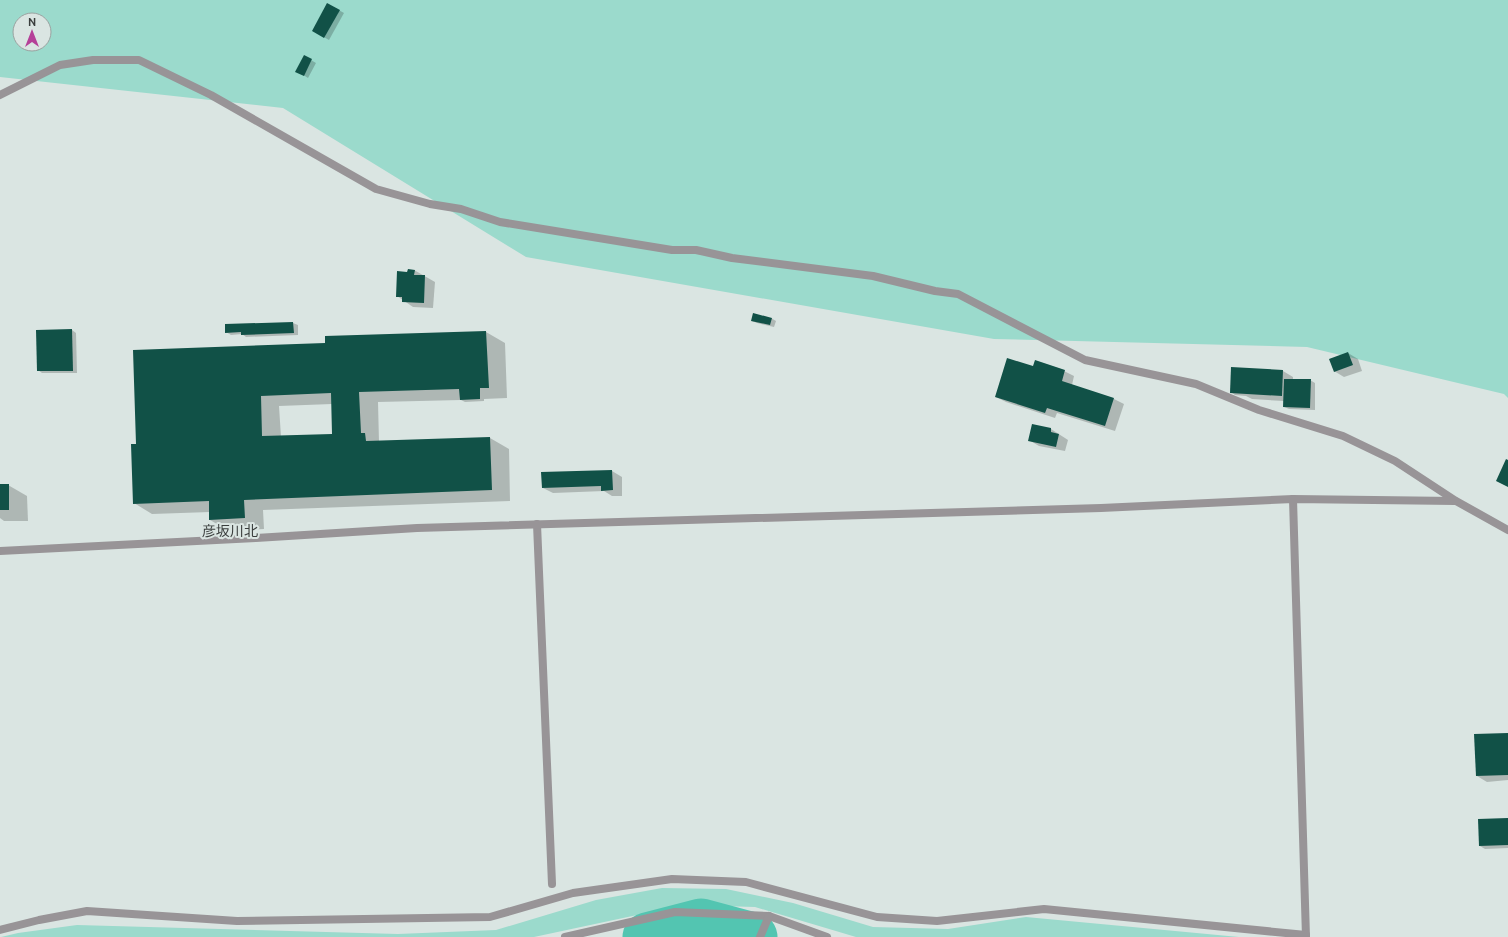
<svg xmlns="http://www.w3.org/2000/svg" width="1508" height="937" font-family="Ubuntu,'Noto Sans JP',sans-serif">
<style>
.green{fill:#9bdacc;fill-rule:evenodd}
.shadow{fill:#0003;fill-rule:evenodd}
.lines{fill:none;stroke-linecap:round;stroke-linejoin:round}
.river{stroke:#53c5b1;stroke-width:49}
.building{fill:#115147;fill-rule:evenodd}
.minor{stroke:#989497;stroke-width:8}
.labels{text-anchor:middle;stroke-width:4;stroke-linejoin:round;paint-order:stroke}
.quarter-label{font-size:14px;fill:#3a3e3d;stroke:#dae5e2}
</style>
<rect width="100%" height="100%" fill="#dae5e2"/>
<g class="green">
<path d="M0 0H1508V398L1504 394 1307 347 994 339 526 257 283 108 0 77ZM20 20H44V44H20Z"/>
<polygon points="662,888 726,889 793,903 873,927 948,929 1026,917 1239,937 856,937 755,907 684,905 534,937 1,937 18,933 77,925 398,934 496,930 596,900"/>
</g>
<g class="shadow">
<polygon points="328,4 344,13 329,40 313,31"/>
<polygon points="304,56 316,63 308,78 297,71"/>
<polygon points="414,270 435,282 433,308 413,307 397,296 408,273"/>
<polygon points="771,318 776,321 774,327 757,323 752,321"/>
<polygon points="293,323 298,325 298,335 246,337 242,334 231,335 226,332 226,325"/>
<polygon points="72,330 76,333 77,373 42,373 38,370"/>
<path d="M486 332 505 343 507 398 484 399V401L465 402 461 400 378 402 379 442 490 438 509 449 510 501 263 510 264 529 229 531 210 520V512L152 514 134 503 137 445 326 344V337ZM332 404 333 435 281 437 279 406Z"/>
<polygon points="1348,353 1358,359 1362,371 1344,377 1334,371"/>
<polygon points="1033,367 1064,371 1074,376 1072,385 1114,399 1124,404 1115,431 1057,413 1055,418 1006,402 996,397"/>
<polygon points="1232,368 1283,371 1293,377 1293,380 1310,380 1315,383 1315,410 1289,409 1284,407 1284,401 1252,399 1246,396 1235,395 1231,392"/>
<polygon points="1033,425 1051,429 1068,440 1065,451 1039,446 1029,440"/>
<polygon points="612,471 622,477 622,496 612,496 604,491 553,493 543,488"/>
<polygon points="0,485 8,485 27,496 28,521 4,521 0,518"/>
<polygon points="1508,734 1508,780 1487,782 1477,776"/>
<polygon points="1508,819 1508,848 1485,849 1480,846"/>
</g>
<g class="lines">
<polyline class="river" points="647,937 701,923 753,937"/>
</g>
<g class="building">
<polygon points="327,3 340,10 324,38 312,31"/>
<polygon points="304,55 312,59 304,76 295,72"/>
<polygon points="408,269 415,270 414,275 425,275 424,303 402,302 402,297 396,297 397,271 407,272"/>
<polygon points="753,313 772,318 770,325 751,321"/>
<polygon points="293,322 294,333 241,335 241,332 225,333 225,324"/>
<polygon points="72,329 73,371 37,371 36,330"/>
<path d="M486 331 489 388H480V399L460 400 459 389 359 392 361 433H365L366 441 490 437 492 490 244 500 245 518 209 520V501L133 504 131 444H136L133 350 325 343V336ZM331 393 332 434 262 436 261 396Z"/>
<polygon points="1348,352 1353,365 1334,372 1329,359"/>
<polygon points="1007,358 1033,366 1035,360 1065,370 1062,381 1114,398 1105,426 1047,408 1045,413 995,397"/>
<polygon points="1231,367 1283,370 1282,396 1230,393"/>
<polygon points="1284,379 1311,379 1310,408 1283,407"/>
<polygon points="1032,424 1051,428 1051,432 1059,434 1056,447 1028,441"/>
<polygon points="1506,459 1508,460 1508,487 1496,481"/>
<polygon points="612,470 613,490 601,491 601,486 542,488 541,472"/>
<rect x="0" y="484" width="9" height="26"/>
<polygon points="1508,733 1508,775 1476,776 1474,734"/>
<polygon points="1508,818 1508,845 1479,846 1478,819"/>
</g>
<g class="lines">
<g class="minor">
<polyline points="0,95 60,65 93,60 139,60 211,95 376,189 430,204 461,209 500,222 672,250 696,250 732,258 873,276 935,291 958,294 1085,360 1196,384 1259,410 1343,436 1395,461 1456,501 1508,530"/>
<polyline points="1293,499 1306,937"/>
<polyline points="537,524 552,884"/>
<polyline points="0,551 256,538 417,528 1101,508 1293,499 1455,501"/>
<polyline points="0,930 39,920 87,911 237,921 490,917 573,893 672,879 746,882 877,917 937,921 1044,909 1306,935"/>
<polyline points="565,937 675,912 769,916 827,937"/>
<polyline points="760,937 769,916"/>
</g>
</g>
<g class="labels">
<g class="quarter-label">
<text x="230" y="536">彦坂川北</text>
</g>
</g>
<g transform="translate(32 32)"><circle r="19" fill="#dae5e2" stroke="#9aa2a0"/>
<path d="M0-3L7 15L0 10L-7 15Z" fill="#b54098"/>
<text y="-6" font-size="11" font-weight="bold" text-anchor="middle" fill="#3a3e3d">N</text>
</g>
</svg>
